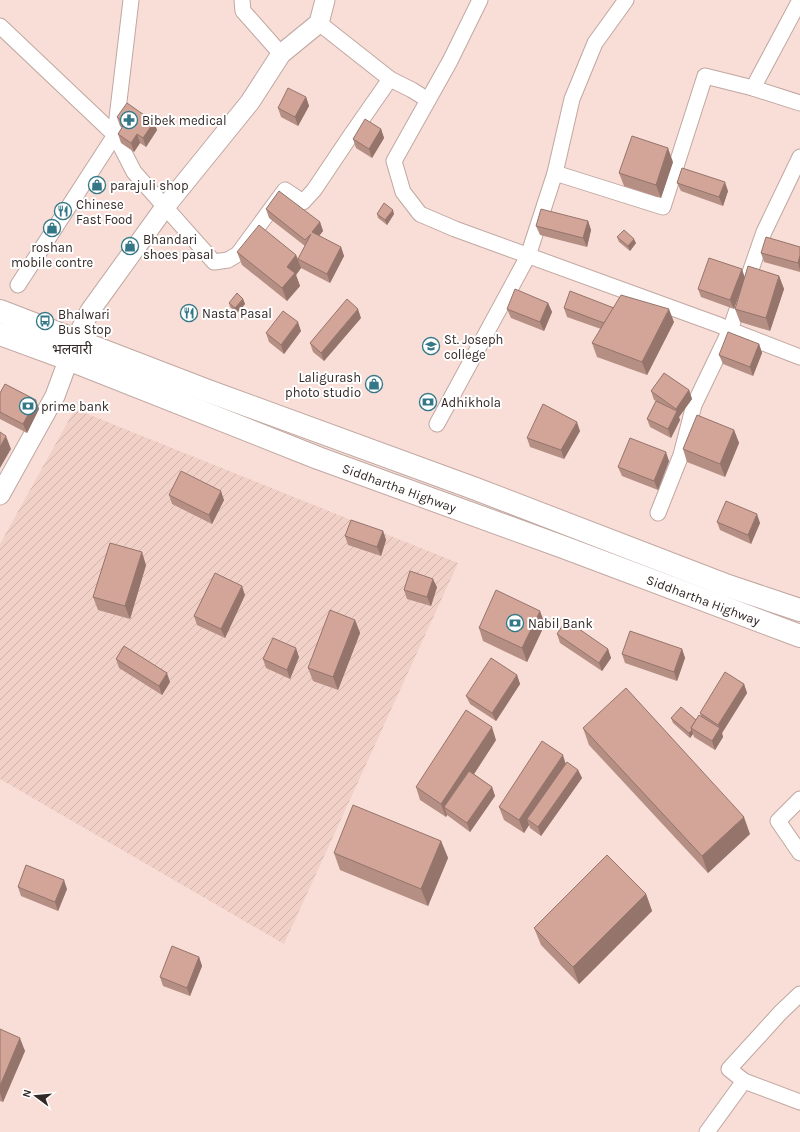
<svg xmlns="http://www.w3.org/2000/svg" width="800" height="1132" font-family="Karla,'Noto Sans Devanagari',sans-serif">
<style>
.industrial{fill:url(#industrial-furrows)}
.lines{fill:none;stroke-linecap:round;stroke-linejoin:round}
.minor-casing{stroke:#c0a7a1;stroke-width:17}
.tertiary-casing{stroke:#c0a7a1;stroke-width:21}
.trunk-casing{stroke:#c0a7a1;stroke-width:24}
.minor{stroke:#fff;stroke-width:15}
.tertiary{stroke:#fff;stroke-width:19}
.trunk{stroke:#fff;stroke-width:22}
.wall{fill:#b58e84}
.shaded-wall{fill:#94746b}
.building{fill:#d3a599;stroke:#94746b}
.labels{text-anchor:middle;stroke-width:4;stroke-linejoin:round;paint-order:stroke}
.poi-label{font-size:13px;fill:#322826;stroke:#fff;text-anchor:start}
.street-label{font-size:13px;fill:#322826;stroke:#fff}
.neighbourhood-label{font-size:14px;fill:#322826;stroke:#fff}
</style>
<defs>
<pattern id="industrial-furrows" width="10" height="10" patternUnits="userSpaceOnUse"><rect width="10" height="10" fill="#f1d0c7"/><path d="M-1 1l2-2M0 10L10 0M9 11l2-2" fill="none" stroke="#cfb3ab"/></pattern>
</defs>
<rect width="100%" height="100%" fill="#f8ded7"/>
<polygon class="industrial" points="75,409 458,563 284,944 0,779 0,544"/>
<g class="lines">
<g class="minor-casing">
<g id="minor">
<polyline points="242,0 243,11 281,54"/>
<polyline points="480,0 450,61 394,161 403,192 420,214 455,229 719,325 730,330 800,357"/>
<polyline points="319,23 390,79 412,90 428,100"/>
<polyline points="0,26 115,135 134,172 214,262 228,260 238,254 285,190 303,202 314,190 351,135 390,79"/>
<polyline points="753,88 800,0"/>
<polyline points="555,173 663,207 705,76 753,88 800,103"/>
<polyline points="18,285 115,135 131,0"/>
<polyline points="437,424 528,256 555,173 572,99 595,43 626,0"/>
<polyline points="658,513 681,455 694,405 730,330 764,232 800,157"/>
<polyline points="800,799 778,821 800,853"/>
<polyline points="800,994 780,1013 729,1069 744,1081 800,1102"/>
<polyline points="707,1132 744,1081"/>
</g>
</g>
<g class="tertiary-casing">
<polyline id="tertiary" points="0,495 55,396 76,339 90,311 165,207 250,102 281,54 319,23 325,0"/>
</g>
<g class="trunk-casing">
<g id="trunk">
<polyline points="0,311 208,391 476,489 728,586 800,610"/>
<path id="s1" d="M0 334 68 359 318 458 563 547 800 636"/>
</g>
</g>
<use href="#minor" class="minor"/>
<use href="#tertiary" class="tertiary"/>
<use href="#trunk" class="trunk"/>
</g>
<g class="wall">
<polygon points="306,97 309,106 298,126 281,117 278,108"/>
<polygon points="117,117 154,122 157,130 146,147 140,143 134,152 121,143 118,134 122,128 120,126"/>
<polygon points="381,129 384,138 372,158 356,148 353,139"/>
<polygon points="673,162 661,198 624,186 619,173"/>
<polygon points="677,183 728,191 723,206 681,191"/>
<polygon points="266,209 320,222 323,231 319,236 341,247 344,256 330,283 301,268 296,275 300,286 287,301 242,265 237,252 296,255 298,259 305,246 269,218"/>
<polygon points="377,214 394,214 387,225 378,218"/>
<polygon points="588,221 591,230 587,247 540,235 536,226"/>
<polygon points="617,237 636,243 630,251 619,242"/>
<polygon points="800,247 800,272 764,262 761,253"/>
<polygon points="779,276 784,289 770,331 740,322 735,309 744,281 734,309 701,297 698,289 745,278"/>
<polygon points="243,299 245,304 237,313 230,307 229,303"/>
<polygon points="548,303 552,312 544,331 511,318 507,309"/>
<polygon points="564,308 614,308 674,322 647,375 597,357 592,343 601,329 567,317"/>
<polygon points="361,318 324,361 313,352 310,343"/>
<polygon points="301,331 284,354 269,342 266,333"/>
<polygon points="759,344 762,353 753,376 723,364 719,355"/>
<polygon points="689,390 692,399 679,417 680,420 671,438 650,427 647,419 656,401 654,400 651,391"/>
<polygon points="0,393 36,400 39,409 27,433 0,419"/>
<polygon points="734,430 739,443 725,477 687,462 683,449"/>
<polygon points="580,431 564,459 530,447 527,438"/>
<polygon points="669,461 658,490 622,476 618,467"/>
<polygon points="169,495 224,500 212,524 172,504"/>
<polygon points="717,522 760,523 751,544 720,530"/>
<polygon points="383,531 386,540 381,556 348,545 345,536"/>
<polygon points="146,565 130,619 98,610 93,597"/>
<polygon points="437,587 431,606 407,599 404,590"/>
<polygon points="245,595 225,638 197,625 194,616"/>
<polygon points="355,620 360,633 338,690 313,681 308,668"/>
<polygon points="545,624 527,662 483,641 479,628"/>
<polygon points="557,634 608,649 611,658 602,671 560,643"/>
<polygon points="682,649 685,658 677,681 625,663 622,654"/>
<polygon points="299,657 290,679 266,668 263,659"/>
<polygon points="116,659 170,682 162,695 119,668"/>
<polygon points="517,675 520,684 496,721 470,704 466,696"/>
<polygon points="744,684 747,693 722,733 723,737 715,750 694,737 693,734 690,738 673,723 671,718 696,720 701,716 700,713"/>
<polygon points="583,728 750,834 708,873 589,745"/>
<polygon points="496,740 474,774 492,787 495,796 470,832 447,815 446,817 420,800 416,787"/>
<polygon points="566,763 578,770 582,778 541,836 530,828 529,825 524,833 504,820 499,807"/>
<polygon points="441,841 448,858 428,906 340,870 334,853"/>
<polygon points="18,887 67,889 58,911 21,896"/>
<polygon points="646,894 652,911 579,984 541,945 534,928"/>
<polygon points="199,957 202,966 190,996 163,986 160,977"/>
<polygon points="0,1029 25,1051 3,1102 0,1101"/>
</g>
<g class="shaded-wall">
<polygon points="306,97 309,106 298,126 295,117"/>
<polygon points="154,122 157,130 146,147 143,138"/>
<polygon points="381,129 384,138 372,158 369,149"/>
<polygon points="137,134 140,143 134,152 131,143"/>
<polygon points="668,148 673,162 661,198 656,185"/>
<polygon points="725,182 728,191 723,206 719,197"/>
<polygon points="393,210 394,214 387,225 385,220"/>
<polygon points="588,221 591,230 587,247 583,238"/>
<polygon points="320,222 323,231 315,241 312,232"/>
<polygon points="634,239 636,243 630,251 628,246"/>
<polygon points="341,247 344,256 330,283 327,274"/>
<polygon points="296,255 301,268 296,275 300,286 287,301 282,288 287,267"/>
<polygon points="800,255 800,270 798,263"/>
<polygon points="742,269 745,278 734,309 730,300"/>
<polygon points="779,276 784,289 770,331 766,318"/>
<polygon points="243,299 245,304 237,313 235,308"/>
<polygon points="548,303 552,312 544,331 540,322"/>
<polygon points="358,309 361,318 324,361 321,353"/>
<polygon points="669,309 674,322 647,375 642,362"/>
<polygon points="298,322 301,331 284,354 281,345"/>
<polygon points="759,344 762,353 753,376 750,367"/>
<polygon points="689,390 692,399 679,417 676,409"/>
<polygon points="36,400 39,409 27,433 23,424"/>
<polygon points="677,411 680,420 671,438 668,429"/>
<polygon points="577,422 580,431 564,459 561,450"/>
<polygon points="734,430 739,443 725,477 720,464"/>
<polygon points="6,436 11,449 0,468 0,447"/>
<polygon points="666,452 669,461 658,490 654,481"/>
<polygon points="221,491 224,500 212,524 209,515"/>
<polygon points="757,514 760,523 751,544 748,535"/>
<polygon points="383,531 386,540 381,556 377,547"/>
<polygon points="142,552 146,565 130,619 125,606"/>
<polygon points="433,579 437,587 431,606 427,597"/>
<polygon points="242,586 245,595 225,638 221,629"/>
<polygon points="540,611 545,624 527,662 522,648"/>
<polygon points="355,620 360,633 338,690 333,677"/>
<polygon points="296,648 299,657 290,679 287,670"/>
<polygon points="608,649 611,658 602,671 599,663"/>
<polygon points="682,649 685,658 677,681 674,672"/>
<polygon points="167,673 170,682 162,695 159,686"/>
<polygon points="517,675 520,684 496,721 492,713"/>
<polygon points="744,684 747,693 722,733 723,737 715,750 712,741 720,728 718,725"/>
<polygon points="492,727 496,740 450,811 444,807 447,815 446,817 441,804"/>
<polygon points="692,730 693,734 690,738 689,733"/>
<polygon points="563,755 567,768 527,819 529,825 524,833 519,820"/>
<polygon points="578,770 582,778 541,836 538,827"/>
<polygon points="492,787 495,796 470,832 467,823"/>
<polygon points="744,817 750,834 708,873 702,856"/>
<polygon points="441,841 448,858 428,906 421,889"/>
<polygon points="64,880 67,889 58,911 55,902"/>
<polygon points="646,894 652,911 579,984 573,967"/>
<polygon points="199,957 202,966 190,996 187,988"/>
<polygon points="20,1038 25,1051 3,1102 0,1093 0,1086"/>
</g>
<g class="building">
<polygon points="288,88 306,97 295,117 278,108"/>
<polygon points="127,103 154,122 143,138 137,134 131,143 118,134 125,123 117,117"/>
<polygon points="365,119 381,129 369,149 353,139"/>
<polygon points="632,136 668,148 656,185 619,173"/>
<polygon points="682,168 725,182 719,197 677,183"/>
<polygon points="279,191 320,222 312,232 341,247 327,274 298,259 311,234 305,240 266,209"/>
<polygon points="384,203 393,210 385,220 377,214"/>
<polygon points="541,209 588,221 583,238 536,226"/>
<polygon points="259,225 296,255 287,267 295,273 282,288 237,252"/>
<polygon points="624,230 634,239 628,246 617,237"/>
<polygon points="766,237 800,247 800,255 798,263 761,253"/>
<polygon points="709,258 742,269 730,300 698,289"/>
<polygon points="748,266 779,276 766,318 735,309"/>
<polygon points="515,289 548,303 540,322 507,309"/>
<polygon points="570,291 614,308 604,323 564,308"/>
<polygon points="237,293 243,299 235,308 229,303"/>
<polygon points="621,295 669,309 642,362 592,343"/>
<polygon points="347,299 358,309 321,353 310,343"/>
<polygon points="283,311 298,322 281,345 266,333"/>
<polygon points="728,332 759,344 750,367 719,355"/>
<polygon points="664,373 689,390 676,409 651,391"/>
<polygon points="5,384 36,400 23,424 0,412 0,393"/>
<polygon points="656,401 677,411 668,429 647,419"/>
<polygon points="543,404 577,422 561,450 527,438"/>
<polygon points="697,415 734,430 720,464 683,449"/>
<polygon points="0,432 6,436 0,447"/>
<polygon points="630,438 666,452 654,481 618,467"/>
<polygon points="181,471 221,491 209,515 169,495"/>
<polygon points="726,501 757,514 748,535 717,522"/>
<polygon points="351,520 383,531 377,547 345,536"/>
<polygon points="110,543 142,552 125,606 93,597"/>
<polygon points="410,571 433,579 427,597 404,590"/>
<polygon points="215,573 242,586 221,629 194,616"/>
<polygon points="496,590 540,611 522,648 479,628"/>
<polygon points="330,610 355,620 333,677 308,668"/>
<polygon points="566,620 608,649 599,663 557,634"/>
<polygon points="630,631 682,649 674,672 622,654"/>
<polygon points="273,638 296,648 287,670 263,659"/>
<polygon points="124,646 167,673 159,686 116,659"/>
<polygon points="491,658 517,675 492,713 466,696"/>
<polygon points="725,672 744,684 718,725 700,713"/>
<polygon points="626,688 744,817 702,856 583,728"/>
<polygon points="681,707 696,720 691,728 692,730 689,733 671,718"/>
<polygon points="466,710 492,727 441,804 416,787"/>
<polygon points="699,715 720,728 712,741 691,728"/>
<polygon points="542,741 563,755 519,820 499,807"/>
<polygon points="567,762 578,770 538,827 527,819"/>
<polygon points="469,771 492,787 467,823 444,807"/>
<polygon points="353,805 441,841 421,889 334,853"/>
<polygon points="607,855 646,894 573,967 534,928"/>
<polygon points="26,865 64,880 55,902 18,887"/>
<polygon points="172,946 199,957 187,988 160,977"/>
<polygon points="0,1029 20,1038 0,1086"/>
</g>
<defs>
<g id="pharmacy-ring" transform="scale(0.9)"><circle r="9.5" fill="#fff" stroke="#347887" stroke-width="1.5"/><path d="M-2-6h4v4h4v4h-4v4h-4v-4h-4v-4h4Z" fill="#347887"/></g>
<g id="shop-ring" transform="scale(0.9)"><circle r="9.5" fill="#fff" stroke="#347887" stroke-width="1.5"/><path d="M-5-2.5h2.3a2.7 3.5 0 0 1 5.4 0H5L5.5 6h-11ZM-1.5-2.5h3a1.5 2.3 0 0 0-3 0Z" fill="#347887"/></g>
<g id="restaurant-ring" transform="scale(0.9)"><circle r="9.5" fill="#fff" stroke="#347887" stroke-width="1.5"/><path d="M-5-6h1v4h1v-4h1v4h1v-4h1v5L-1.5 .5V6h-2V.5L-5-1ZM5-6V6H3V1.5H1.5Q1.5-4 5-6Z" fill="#347887"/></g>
<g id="bus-ring" transform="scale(0.9)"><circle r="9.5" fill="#fff" stroke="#347887" stroke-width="1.5"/><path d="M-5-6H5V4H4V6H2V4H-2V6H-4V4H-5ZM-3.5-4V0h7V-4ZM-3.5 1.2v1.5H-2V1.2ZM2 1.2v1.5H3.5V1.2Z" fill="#347887"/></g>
<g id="school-ring" transform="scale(0.9)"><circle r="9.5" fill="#fff" stroke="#347887" stroke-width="1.5"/><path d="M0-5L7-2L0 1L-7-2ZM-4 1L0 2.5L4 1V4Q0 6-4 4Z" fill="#347887"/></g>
<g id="bank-ring" transform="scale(0.9)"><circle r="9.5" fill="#fff" stroke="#347887" stroke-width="1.5"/><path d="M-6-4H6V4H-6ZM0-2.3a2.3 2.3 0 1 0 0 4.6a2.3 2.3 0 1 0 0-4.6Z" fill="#347887"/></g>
</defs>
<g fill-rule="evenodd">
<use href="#pharmacy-ring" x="129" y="120"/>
<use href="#shop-ring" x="97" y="185"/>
<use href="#restaurant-ring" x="63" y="211"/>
<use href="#shop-ring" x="52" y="228"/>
<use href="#shop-ring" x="130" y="246"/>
<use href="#restaurant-ring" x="189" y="313"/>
<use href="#bus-ring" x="45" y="321"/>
<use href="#school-ring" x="431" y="346"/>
<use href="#shop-ring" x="374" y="384"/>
<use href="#bank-ring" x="428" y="402"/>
<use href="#bank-ring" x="28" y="406"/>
<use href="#bank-ring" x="515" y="623"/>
</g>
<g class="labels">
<g class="poi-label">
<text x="142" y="125">Bibek medical</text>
<text x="110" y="190">parajuli shop</text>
<text x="76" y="209">Chinese<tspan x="76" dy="15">Fast Food</tspan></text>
<text x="143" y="244">Bhandari<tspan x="143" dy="15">shoes pasal</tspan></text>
<text x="52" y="252" text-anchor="middle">roshan<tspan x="52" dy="15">mobile contre</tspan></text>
<text x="202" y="318">Nasta Pasal</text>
<text x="58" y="319">Bhalwari<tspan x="58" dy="15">Bus Stop</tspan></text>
<text x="444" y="344">St. Joseph<tspan x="444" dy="15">college</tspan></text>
<text x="361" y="382" text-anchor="end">Laligurash<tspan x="361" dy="15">photo studio</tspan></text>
<text x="441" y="407">Adhikhola</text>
<text x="41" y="411">prime bank</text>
<text x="528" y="628">Nabil Bank</text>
</g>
<g class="street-label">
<text dy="5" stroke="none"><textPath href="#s1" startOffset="428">Siddhartha Highway</textPath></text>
<text dy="5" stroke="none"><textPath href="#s1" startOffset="752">Siddhartha Highway</textPath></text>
</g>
<g class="neighbourhood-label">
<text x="72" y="354">भलवारी</text>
</g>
</g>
<g transform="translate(36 1096) rotate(286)" stroke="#ffffff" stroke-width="3" paint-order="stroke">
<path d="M0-3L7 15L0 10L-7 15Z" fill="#322826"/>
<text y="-6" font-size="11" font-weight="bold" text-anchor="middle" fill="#322826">N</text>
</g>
</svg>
